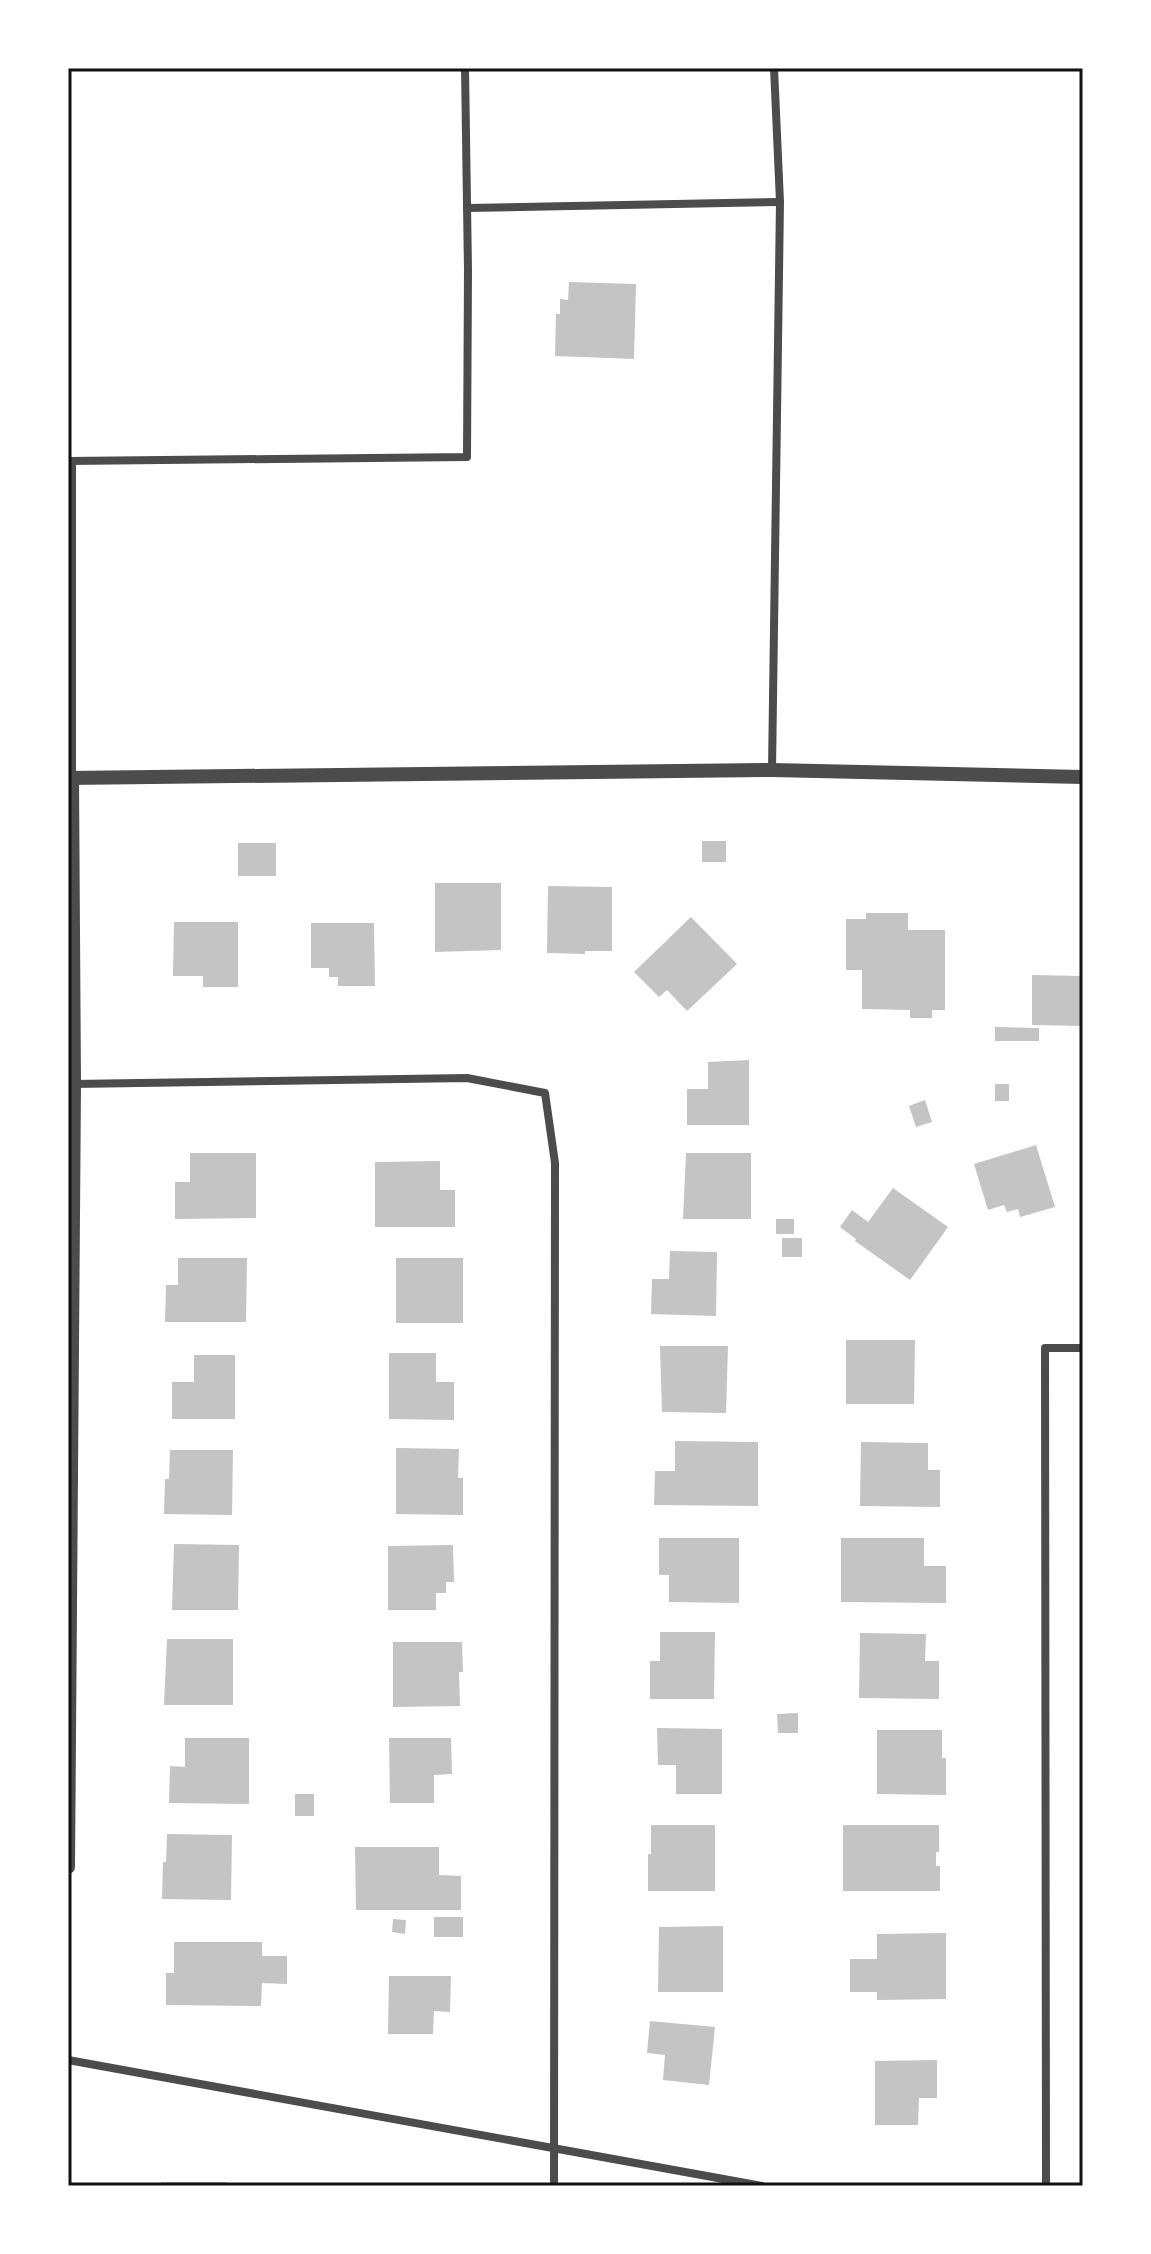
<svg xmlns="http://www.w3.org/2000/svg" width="1151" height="2254" font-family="Manrope,sans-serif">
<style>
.building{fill:#c4c4c4}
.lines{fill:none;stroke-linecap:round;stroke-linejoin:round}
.minor{stroke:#4c4c4c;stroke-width:8}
.tertiary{stroke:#4c4c4c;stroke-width:14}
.neatline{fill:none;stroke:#111;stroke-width:3}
</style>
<rect width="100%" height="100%" fill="#fff"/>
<g class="building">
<polygon points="569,282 636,284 634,359 555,356 556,314 560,314 560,299 568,300"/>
<rect x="702" y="841" width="24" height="21"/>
<rect x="238" y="843" width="38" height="33"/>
<polygon points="435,883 501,883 501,950 435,952"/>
<polygon points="548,886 612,887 612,951 585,951 585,954 547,953"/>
<polygon points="866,913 908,913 908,930 945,930 945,1010 932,1010 932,1018 910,1018 910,1010 862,1009 862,970 846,970 846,919 866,919"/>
<polygon points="691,917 737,964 687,1011 667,990 659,997 634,972"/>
<polygon points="174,922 238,922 238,987 203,987 203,976 173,976"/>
<polygon points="311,923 374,923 375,986 338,986 338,977 329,977 329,968 311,968"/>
<polygon points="1032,975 1083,976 1083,1026 1032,1025"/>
<polygon points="995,1027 1039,1028 1039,1041 995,1041"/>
<polygon points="749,1060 749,1125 687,1125 687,1089 708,1089 708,1062"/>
<rect x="995" y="1084" width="14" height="17"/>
<polygon points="925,1100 932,1122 916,1127 909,1106"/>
<polygon points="1036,1145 1055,1207 1020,1217 1018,1209 1007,1212 1004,1205 988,1210 974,1164"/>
<polygon points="190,1153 256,1153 256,1218 175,1219 175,1182 190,1182"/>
<polygon points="686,1153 751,1153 751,1219 683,1219"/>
<polygon points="440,1161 440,1190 455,1190 455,1227 375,1227 375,1162"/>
<polygon points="893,1188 948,1227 910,1280 855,1241 856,1239 840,1227 852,1210 868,1222"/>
<rect x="776" y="1219" width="18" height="15"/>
<rect x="782" y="1238" width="20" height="19"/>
<polygon points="670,1251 717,1252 716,1316 651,1314 652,1279 669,1279"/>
<polygon points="178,1258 247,1258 246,1322 165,1322 166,1285 178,1285"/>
<rect x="396" y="1258" width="67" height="65"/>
<polygon points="846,1340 915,1340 914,1404 846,1404"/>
<polygon points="660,1346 728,1346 726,1413 662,1412"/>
<polygon points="389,1353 436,1353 436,1382 454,1382 454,1420 389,1419"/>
<polygon points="194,1355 235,1355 235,1419 172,1419 172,1382 194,1382"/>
<polygon points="675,1441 758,1442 758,1506 654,1505 655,1471 675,1471"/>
<polygon points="861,1442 928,1443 928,1470 940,1470 940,1507 860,1506"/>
<polygon points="396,1448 459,1449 458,1478 463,1478 463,1515 396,1514"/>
<polygon points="170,1450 233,1450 232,1515 164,1514 165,1479 169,1479"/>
<polygon points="659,1538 739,1538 739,1603 669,1602 669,1575 659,1575"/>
<polygon points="841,1538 924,1538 924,1566 946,1566 946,1603 841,1602"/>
<polygon points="174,1544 239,1545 238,1610 172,1610"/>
<polygon points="453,1545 454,1582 446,1582 446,1593 436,1593 436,1610 388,1610 388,1546"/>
<polygon points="660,1632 715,1632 714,1699 650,1699 650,1661 660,1661"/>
<polygon points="860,1633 926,1634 925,1661 939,1661 939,1699 859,1698"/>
<polygon points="167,1639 233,1639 233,1705 164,1705"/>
<polygon points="393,1642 462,1642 463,1672 459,1672 460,1706 393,1707"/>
<polygon points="798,1713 798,1733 778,1733 777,1714"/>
<polygon points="657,1728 722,1729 722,1794 676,1794 676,1765 658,1765"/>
<polygon points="877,1730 942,1730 942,1758 946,1758 946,1795 877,1794"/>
<polygon points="185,1738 249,1738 249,1804 169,1803 170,1766 185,1767"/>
<polygon points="389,1738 451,1738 452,1774 434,1775 434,1803 390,1803"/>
<rect x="295" y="1794" width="19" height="22"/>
<polygon points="651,1825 715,1825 715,1891 648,1891 648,1854 651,1854"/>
<polygon points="843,1825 939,1825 939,1852 936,1852 936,1866 940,1866 940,1891 843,1891"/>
<polygon points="167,1834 232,1835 231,1900 162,1899 163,1862 166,1862"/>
<polygon points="355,1847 439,1847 439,1875 461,1876 461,1910 356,1910"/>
<rect x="434" y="1917" width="29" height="20"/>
<polygon points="393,1919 406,1920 405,1934 392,1932"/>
<polygon points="723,1926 723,1992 658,1992 659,1927"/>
<polygon points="946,1933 946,1999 877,2000 877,1992 850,1992 850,1959 877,1959 877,1934"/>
<polygon points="174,1942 262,1942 262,1956 287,1956 287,1984 262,1983 261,2006 166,2005 166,1973 174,1973"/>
<polygon points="389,1976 451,1976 450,2012 434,2011 433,2034 388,2034"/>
<polygon points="650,2021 715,2027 709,2085 663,2080 665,2055 647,2053"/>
<polygon points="937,2060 937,2098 919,2098 918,2125 875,2125 875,2061"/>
<rect x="161" y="2182" width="66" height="4"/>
</g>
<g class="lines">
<g class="minor">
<polyline points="467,208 780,202"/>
<polyline points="68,461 467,457 468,271 465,68"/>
<polyline points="72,461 72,778"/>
<polyline points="772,770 780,202 774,68"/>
<polyline points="73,1084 467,1078 545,1093 555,1163 554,2186"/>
<polyline points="68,2060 762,2186"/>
<polyline points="1046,2186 1045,1348 1083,1348"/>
</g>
<g class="tertiary">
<polyline points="68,778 772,770 1083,777"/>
<polyline points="68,1867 74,1084 72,778"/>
</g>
</g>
<rect width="1151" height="2254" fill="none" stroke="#ffffff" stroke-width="140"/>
<rect x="70" y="70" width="1011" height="2114" class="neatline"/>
</svg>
